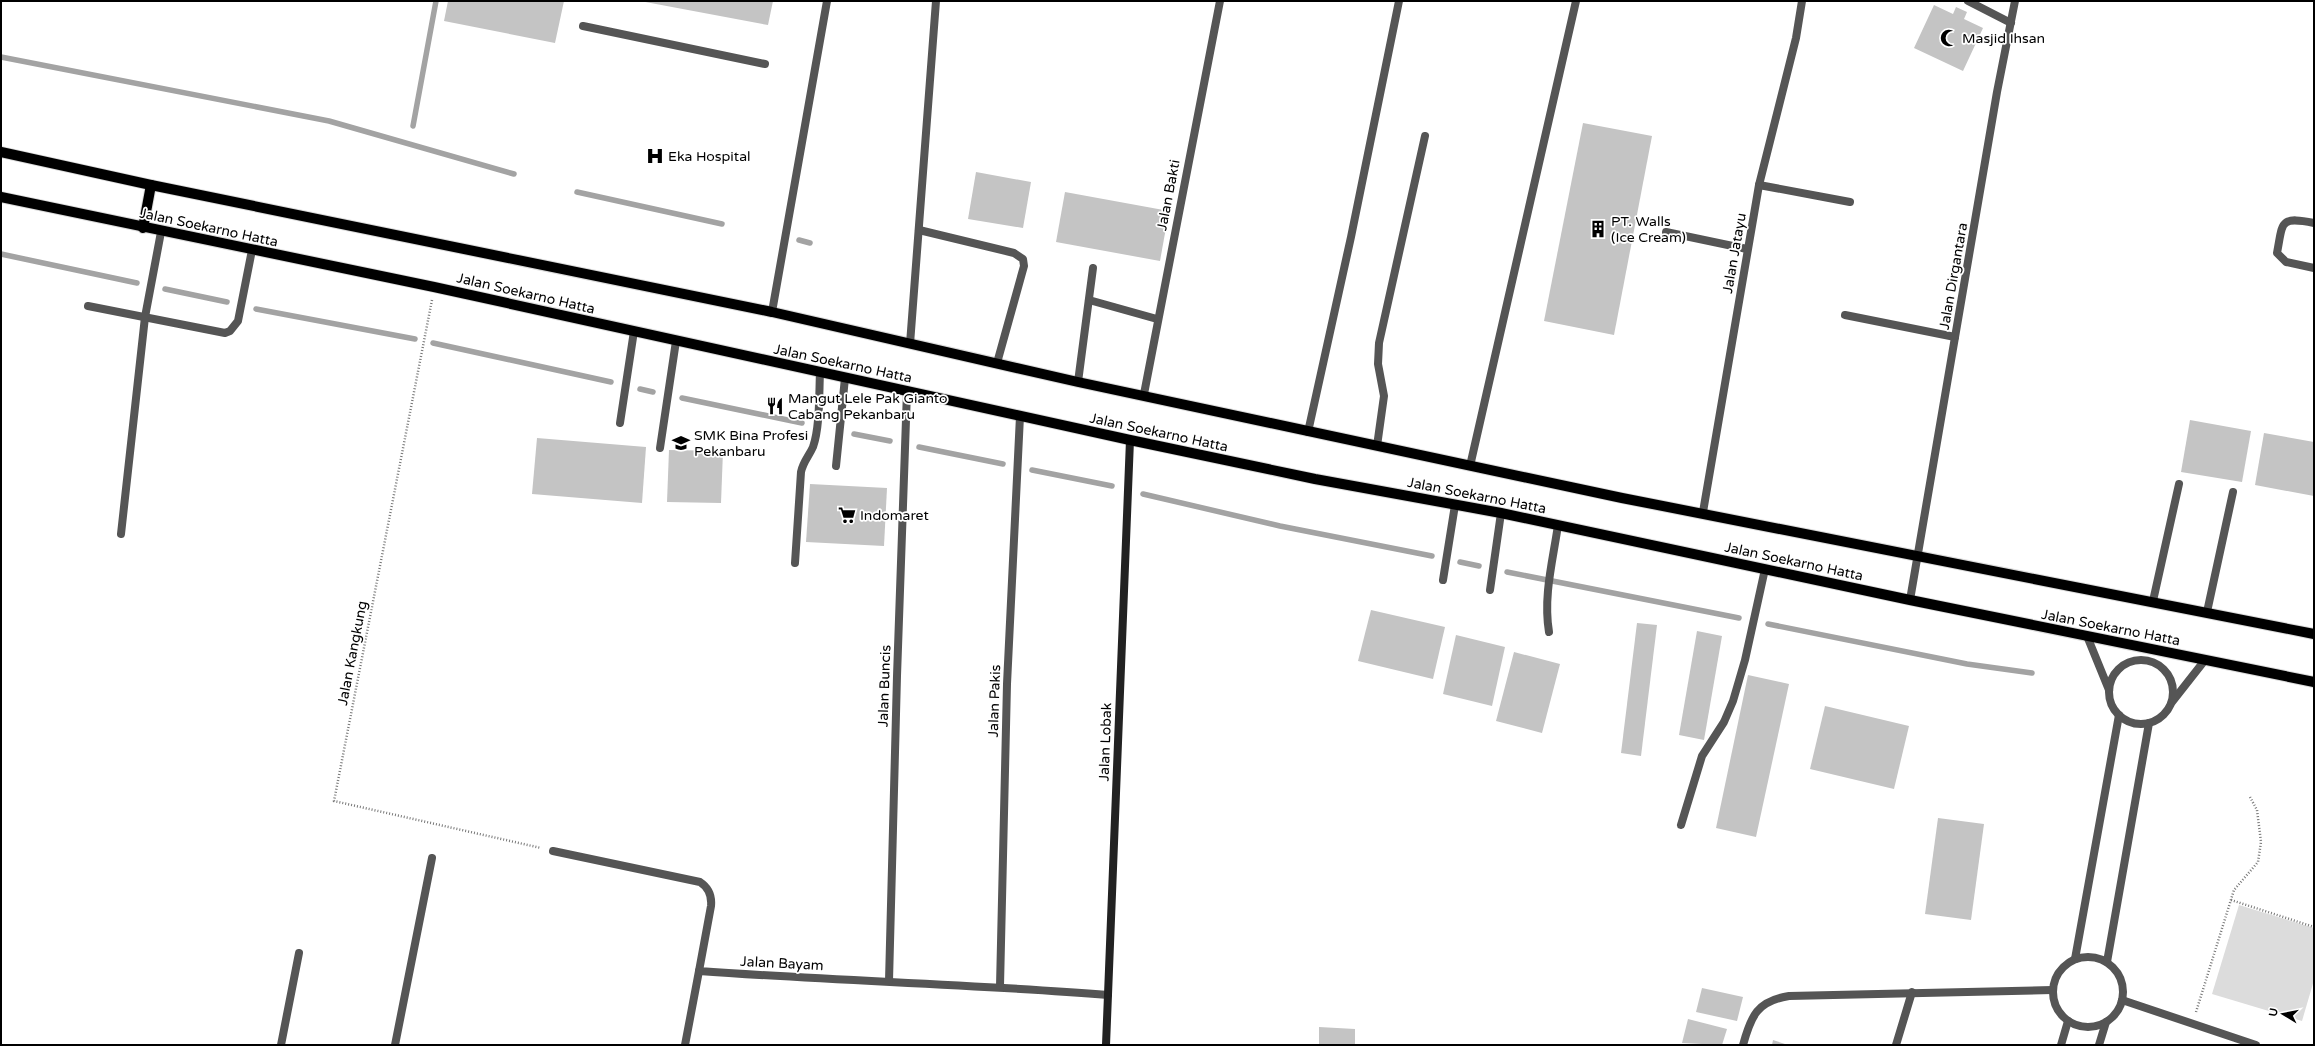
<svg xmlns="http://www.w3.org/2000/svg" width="2315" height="1046" font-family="'Varela Round',sans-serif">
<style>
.green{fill:#dcdcdc}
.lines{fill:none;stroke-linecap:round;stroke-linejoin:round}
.stream{stroke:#a3a3a3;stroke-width:5.5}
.building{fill:#c4c4c4}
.primary-casing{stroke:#dbdbdb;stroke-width:12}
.path{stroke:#777;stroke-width:2.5;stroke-dasharray:1 2;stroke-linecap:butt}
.service{stroke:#555;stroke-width:8}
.minor{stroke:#555;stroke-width:8}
.secondary{stroke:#222;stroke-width:8}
.primary{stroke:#000;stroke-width:10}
.labels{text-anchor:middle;stroke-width:3.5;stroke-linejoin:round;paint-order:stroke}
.poi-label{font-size:14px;fill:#000;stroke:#fff;text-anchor:start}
.street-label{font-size:14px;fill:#000;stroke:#fff}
</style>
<rect width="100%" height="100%" fill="#fff"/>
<polygon class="green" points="2239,905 2314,928 2314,980 2302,1021 2212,994"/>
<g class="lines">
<g class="stream">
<polyline points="1,57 329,121 514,174"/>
<polyline points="413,126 436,1"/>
<polyline points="577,192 722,224"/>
<polyline points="799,240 810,243"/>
<polyline points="1,254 137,283"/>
<polyline points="165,289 227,302"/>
<polyline points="256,309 415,339"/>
<polyline points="433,343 611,382"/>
<polyline points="640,389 653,392"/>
<polyline points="682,398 802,423"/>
<polyline points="854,434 890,441"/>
<polyline points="919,447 1003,464"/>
<polyline points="1032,470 1112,486"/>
<polyline points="1143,494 1280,526 1432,556"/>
<polyline points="1460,562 1479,566"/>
<polyline points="1507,572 1739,618"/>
<polyline points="1768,624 1967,664 2032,673"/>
</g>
</g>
<g class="building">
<polygon points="448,1 564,1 555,43 444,21"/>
<polygon points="640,1 773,1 768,25"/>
<polygon points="1934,5 1953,14 1956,7 1967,12 1964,19 1983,28 1963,71 1914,48"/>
<polygon points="1583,123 1652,136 1614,335 1544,321"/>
<polygon points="976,172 1031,182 1023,228 968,219"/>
<polygon points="1065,192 1169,211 1160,261 1056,242"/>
<polygon points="2190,420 2251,431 2242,482 2181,472"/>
<polygon points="2264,433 2314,442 2314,496 2255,485"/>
<polygon points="537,438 646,447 642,503 532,494"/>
<polygon points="669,450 723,451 721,503 667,502"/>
<polygon points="810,484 887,488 884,546 806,542"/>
<polygon points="1371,610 1445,627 1433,679 1358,661"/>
<polygon points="1637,623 1657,625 1641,756 1621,753"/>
<polygon points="1697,631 1722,636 1704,740 1679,735"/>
<polygon points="1456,635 1505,647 1492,706 1443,694"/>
<polygon points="1514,652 1560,664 1542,733 1496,721"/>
<polygon points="1748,675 1789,684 1756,837 1716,828"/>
<polygon points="1825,706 1909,726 1894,789 1810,769"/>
<polygon points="1938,818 1984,824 1971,920 1925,914"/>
<polygon points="1702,988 1743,997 1737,1021 1696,1012"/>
<polygon points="1688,1019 1727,1029 1722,1045 1682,1043"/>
<polygon points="1319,1027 1355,1029 1355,1045 1319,1045"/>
<polygon points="1773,1040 1788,1045 1772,1045"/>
</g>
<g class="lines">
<g class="primary-casing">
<g id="primary">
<polyline points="1,152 151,185 772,312 1078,382 1622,498 2314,634"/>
<polyline points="1,197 434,287 1130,440 1315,479 1501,513 1910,600 2314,682"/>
<polyline points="143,228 151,185"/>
</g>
</g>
<g class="path">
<polyline points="432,300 334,801 541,848"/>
<polyline points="2231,900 2314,927"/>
<polyline points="2196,1012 2234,890 2258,862 2261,842 2257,810 2250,797"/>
</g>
<g class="service">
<polyline points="1968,1 2011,23"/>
<polyline points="583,26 765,64"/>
<polyline points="1759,185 1850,202"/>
<path d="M2314 223C2279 216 2283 222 2277 253L2286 262 2314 268"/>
<polyline points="919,230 1014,253 1023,259 1024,266 997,363"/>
<polyline points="1089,300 1157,319"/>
<polyline points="88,306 225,333 230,331 238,321 252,250"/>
<polyline points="1845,315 1955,337"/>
<polyline points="910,344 936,1"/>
<polyline points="1078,382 1093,268"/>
<polyline points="620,423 634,331"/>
<polyline points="1377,446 1384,396 1378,364 1379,343 1425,136"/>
<polyline points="660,448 676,341"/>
<polyline points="836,466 845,378"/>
<polyline points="1470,466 1576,1"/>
<polyline points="121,534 145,317 161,232"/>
<path d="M795 563 801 472C803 462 809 456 813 447 820 427 819 394 820 372"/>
<polyline points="1443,580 1455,505"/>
<polyline points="1490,590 1501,513"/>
<polyline points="2153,601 2179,484"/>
<polyline points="2207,612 2233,492"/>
<path d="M1549 632C1543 596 1553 560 1558 525"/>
<polyline points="1681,825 1702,756 1724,722 1733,701 1745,660 1765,569"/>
</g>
<g class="minor">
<polyline points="1666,232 1747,249"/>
<polyline points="772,312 827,1"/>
<polyline points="1144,394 1220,1"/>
<polyline points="1308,432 1351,237 1399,1"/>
<polyline points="1703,512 1759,185 1796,38 1802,1"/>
<polyline points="1910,600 1997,92 2015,1"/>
<polyline points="2087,636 2109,690"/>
<circle cx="2141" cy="692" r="32"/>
<polyline points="2172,702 2205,660"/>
<path d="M553 851 700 882C709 888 712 896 711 906L699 971C835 981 972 984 1108 995"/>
<circle cx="2088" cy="992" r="35"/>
<polyline points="2075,959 2119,715"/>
<polyline points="2107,962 2149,723"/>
<polyline points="889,981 897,676 907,391"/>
<polyline points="1000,986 1007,684 1020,416"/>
<polyline points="2122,1000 2256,1045"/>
<polyline points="281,1045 299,953"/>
<polyline points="395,1045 432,858"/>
<polyline points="685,1045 699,971"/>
<path d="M1743 1045C1751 1016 1757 1001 1789 996L2052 990"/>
<polyline points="1896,1045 1912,992"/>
<polyline points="2061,1045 2068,1021"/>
<polyline points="2099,1045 2106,1022"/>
</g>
<polyline class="secondary" points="1106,1045 1130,440"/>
<use href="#primary" class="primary"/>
</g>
<defs>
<g id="mosque-bare" transform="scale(1.38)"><path d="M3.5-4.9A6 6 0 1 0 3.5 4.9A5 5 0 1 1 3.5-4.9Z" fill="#000" stroke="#fff" stroke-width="2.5" paint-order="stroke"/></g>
<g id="hospital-bare" transform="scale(1.38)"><path d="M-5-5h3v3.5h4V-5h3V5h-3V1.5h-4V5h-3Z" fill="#000" stroke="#fff" stroke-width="2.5" paint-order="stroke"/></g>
<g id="building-bare" transform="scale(1.38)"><path d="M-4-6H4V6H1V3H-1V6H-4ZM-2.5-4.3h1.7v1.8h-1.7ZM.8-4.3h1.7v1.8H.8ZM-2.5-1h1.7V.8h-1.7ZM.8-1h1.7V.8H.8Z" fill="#000" stroke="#fff" stroke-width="2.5" paint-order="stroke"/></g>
<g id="restaurant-bare" transform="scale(1.38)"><path d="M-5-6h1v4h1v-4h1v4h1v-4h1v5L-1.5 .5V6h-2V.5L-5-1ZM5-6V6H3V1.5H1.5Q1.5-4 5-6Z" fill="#000" stroke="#fff" stroke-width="2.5" paint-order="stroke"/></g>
<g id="school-bare" transform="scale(1.38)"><path d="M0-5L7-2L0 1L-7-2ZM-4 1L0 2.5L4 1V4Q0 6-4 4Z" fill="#000" stroke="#fff" stroke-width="2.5" paint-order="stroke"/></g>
<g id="supermarket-bare" transform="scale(1.38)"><path d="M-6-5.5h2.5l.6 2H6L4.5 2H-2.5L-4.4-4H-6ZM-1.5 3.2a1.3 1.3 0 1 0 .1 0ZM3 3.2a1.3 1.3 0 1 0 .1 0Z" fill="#000" stroke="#fff" stroke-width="2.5" paint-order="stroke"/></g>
</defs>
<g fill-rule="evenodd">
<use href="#mosque-bare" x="1949" y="38"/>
<use href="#hospital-bare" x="655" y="156"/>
<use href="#building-bare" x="1598" y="229"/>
<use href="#restaurant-bare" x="775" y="406"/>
<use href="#school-bare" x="681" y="443"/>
<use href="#supermarket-bare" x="847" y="515"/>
</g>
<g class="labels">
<g class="poi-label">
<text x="1962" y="43">Masjid Ihsan</text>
<text x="668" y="161">Eka Hospital</text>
<text x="1611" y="226">PT. Walls<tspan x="1611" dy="16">(Ice Cream)</tspan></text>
<text x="788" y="403">Mangut Lele Pak Gianto<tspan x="788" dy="16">Cabang Pekanbaru</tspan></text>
<text x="694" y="440">SMK Bina Profesi<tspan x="694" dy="16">Pekanbaru</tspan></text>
<text x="860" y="520">Indomaret</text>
</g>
<g class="street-label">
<text transform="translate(1168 195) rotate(-79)" y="5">Jalan Bakti</text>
<text transform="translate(209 227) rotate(12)" y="5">Jalan Soekarno Hatta</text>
<text transform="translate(1734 253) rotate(-80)" y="5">Jalan Jatayu</text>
<text transform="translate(1953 276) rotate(-80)" y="5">Jalan Dirgantara</text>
<text transform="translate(526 293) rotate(13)" y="5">Jalan Soekarno Hatta</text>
<text transform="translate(843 363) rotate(12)" y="5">Jalan Soekarno Hatta</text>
<text transform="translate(1159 432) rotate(12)" y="5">Jalan Soekarno Hatta</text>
<text transform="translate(1477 495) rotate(11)" y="5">Jalan Soekarno Hatta</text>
<text transform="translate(1794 561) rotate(12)" y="5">Jalan Soekarno Hatta</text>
<text transform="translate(2111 627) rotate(11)" y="5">Jalan Soekarno Hatta</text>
<text transform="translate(352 653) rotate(-79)" y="5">Jalan Kangkung</text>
<text transform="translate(884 686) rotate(-88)" y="5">Jalan Buncis</text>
<text transform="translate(994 701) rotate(-88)" y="5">Jalan Pakis</text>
<text transform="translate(1105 742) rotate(-88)" y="5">Jalan Lobak</text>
<text transform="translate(782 963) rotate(3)" y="5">Jalan Bayam</text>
</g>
</g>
<rect width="2315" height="1046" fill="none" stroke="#000000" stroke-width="4"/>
<g transform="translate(2283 1014) rotate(280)" stroke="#ffffff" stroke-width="3" paint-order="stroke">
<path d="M0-3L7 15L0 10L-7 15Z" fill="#000000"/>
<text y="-6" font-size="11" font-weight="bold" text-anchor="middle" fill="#000000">U</text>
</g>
</svg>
